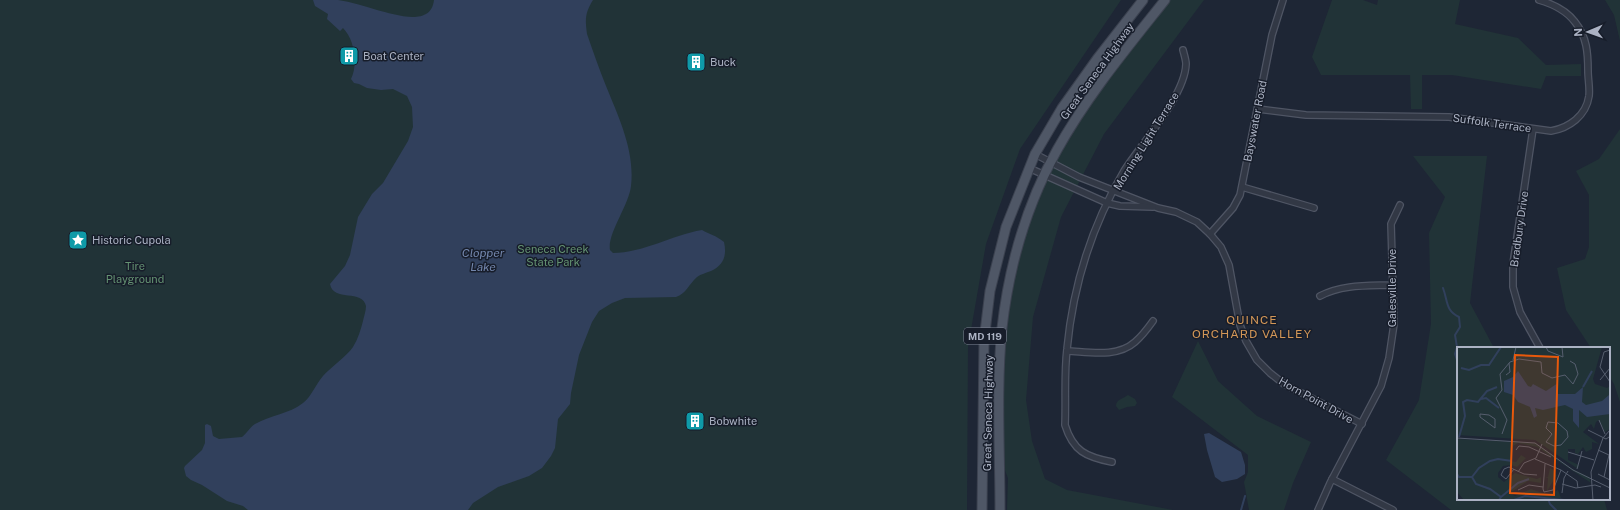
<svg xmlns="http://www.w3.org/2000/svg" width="1620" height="510" font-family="'Public Sans',sans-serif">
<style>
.green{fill:#213337}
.water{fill:#31405c}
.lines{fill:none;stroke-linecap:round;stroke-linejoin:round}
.stream{stroke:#31405c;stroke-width:2}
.street-casing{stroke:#4f5564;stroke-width:8}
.primary-casing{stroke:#3b414f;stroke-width:11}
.street{stroke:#323845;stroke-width:5.5}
.primary{stroke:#4f5766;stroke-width:9}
.labels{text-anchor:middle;stroke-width:3;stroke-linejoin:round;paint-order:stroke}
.shield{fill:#171d2a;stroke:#7f8595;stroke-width:1}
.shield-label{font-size:10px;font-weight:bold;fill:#abb2c3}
.poi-label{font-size:11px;fill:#abb2c3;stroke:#171d2a;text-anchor:start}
.street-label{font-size:11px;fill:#abb2c3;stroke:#171d2a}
.park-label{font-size:11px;fill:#649272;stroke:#171d2a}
.water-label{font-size:12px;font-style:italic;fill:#7386ac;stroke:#171d2a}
.neighbourhood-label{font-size:12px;letter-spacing:1px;fill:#d29657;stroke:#171d2a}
.inset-river{fill:none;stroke:#31405c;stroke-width:2}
.inset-road{fill:none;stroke:#565e6e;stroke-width:1}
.view{fill:#e8590c;fill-opacity:0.15;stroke:#e8590c;stroke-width:2}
.inset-edge{fill:none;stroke:#abb2c3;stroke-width:2}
</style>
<rect width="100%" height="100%" fill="#1e2635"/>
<g class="green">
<polygon points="0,0 1121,0 1020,149 986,244 968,347 967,510 0,510"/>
<polygon points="1166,0 1204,0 1104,134 1061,217 1033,317 1026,400 1032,441 1045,479 1067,490 1173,510 1007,510 1008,478 1000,458 1001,344 1022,231 1057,149"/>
<polygon points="1332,0 1363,0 1377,5 1378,0 1460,0 1455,24 1518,38 1546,65 1581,64 1581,76 1546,76 1541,89 1452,75 1422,75 1422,109 1411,109 1410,75 1321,75 1312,57"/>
<polygon points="1605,0 1620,0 1620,41 1614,15"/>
<polygon points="1620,129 1620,402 1614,384 1609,376 1609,348 1591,348 1566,310 1557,268 1585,259 1589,247 1589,195 1576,171 1599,159"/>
<polygon points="1413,156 1487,156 1470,303 1494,348 1458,348 1458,499 1604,499 1607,510 1609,510 1451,510 1386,460 1419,400 1431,324 1429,233 1445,197"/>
<polygon points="1198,341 1218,381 1257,416 1311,442 1293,483 1284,510 1249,510 1244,482 1248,472 1248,455 1172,397"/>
<path d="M1128 395 1135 399 1137 403 1135 406 1127 407 1119 410 1116 406C1116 399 1123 399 1128 395Z"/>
</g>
<g class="water">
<path d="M313 0C321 0 330 0 338 0 351 2 364 6 377 10 394 14 431 28 434 0H593C585 13 585 19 587 34 593 51 599 69 606 86 619 118 635 151 631 186 629 205 607 234 610 250L613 253C643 253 672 235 702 230 709 234 717 236 724 242 727 255 724 265 711 271 706 273 701 274 697 277 689 284 686 294 676 297L625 298 612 303 599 311 592 322 579 355 571 393 570 404 558 419 555 448 551 456 542 468 529 476 498 487 473 503 468 510H248L243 506 227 501 202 485 191 480 186 476 184 468 185 466 202 450 205 443V425L207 424 211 426 213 436 219 439 242 437C247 433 250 427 255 424 271 415 289 414 303 403 311 397 316 384 323 376 331 367 347 356 353 347 358 339 361 329 363 321 364 316 366 311 366 306 363 289 333 302 330 284L345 266 350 255 358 217 372 194 383 183 408 141 413 127 412 107 407 96 393 89 381 90 367 88 359 84 354 83 351 79C358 65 355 40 343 28L340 31 327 19 328 14 315 6Z"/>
<polygon points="1209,433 1241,452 1245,465 1245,474 1237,479 1222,482 1215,477 1207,450 1204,434"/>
</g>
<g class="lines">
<g class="stream">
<path d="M1443 288C1448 301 1445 310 1459 317L1460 327 1455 335 1457 347 1455 354 1458 363"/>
<polyline points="1548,499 1550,504 1556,510"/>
<polyline points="1241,510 1245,496"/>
</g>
<g class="street-casing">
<g id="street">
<path d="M1258 109 1306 115 1449 117 1551 131C1569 128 1586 116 1589 96 1590 88 1588 79 1588 71 1588 53 1587 37 1575 22 1566 10 1553 4 1539 0"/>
<polyline points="1533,129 1513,264 1513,287 1520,312 1540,348"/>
<polyline points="1035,154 1079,177 1158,208 1176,212 1197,222 1210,234 1221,247 1229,265 1240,325 1246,341 1257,360 1270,373 1284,384 1362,424"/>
<polyline points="1029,168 1107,203 1120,206 1153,207"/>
<polyline points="1242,187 1314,208"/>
<polyline points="1210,234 1233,208 1240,195 1272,35 1283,0"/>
<path d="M1320 296C1343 284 1368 286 1393 285"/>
<path d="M1067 351C1089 352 1117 358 1135 342 1142 336 1148 328 1153 321"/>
<path d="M1112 462C1086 457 1073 451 1065 425 1066 400 1064 374 1067 349 1073 286 1092 225 1124 171 1141 144 1185 96 1186 64 1186 60 1184 54 1183 50"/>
<polyline points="1332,479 1393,510"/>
<polyline points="1318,510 1330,483 1381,386 1389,358 1394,324 1391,224 1400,205"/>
</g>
</g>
<g class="primary-casing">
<g id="primary">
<polyline points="982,510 984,340 990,291 1006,227 1035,154 1062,108 1097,59 1143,0"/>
<path d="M1000 510C1000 450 996 388 1002 328 1009 266 1027 204 1057 150 1087 96 1127 48 1165 0"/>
</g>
</g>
<use href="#street" class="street"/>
<use href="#primary" class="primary"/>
</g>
<defs>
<g id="building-square" transform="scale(1)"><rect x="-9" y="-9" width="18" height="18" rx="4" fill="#0f9aa8" stroke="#171d2a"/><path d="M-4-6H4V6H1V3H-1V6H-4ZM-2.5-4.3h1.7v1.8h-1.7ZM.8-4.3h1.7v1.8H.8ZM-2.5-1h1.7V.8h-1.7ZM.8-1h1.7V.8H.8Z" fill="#fff"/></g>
<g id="sight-square" transform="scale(1)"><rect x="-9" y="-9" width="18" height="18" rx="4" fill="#0f9aa8" stroke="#171d2a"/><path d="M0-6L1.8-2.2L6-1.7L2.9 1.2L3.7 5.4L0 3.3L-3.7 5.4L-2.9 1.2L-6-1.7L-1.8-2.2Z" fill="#fff"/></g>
</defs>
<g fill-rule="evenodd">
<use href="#building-square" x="349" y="56"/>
<use href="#building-square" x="696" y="62"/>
<use href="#sight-square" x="78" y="240"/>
<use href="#building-square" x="695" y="421"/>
</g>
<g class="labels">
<rect class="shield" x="964" y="328" width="42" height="16" rx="3"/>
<g class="shield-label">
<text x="985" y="340">MD 119</text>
</g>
<g class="poi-label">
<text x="363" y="60">Boat Center</text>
<text x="710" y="66">Buck</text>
<text x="92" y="244">Historic Cupola</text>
<text x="709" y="425">Bobwhite</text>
</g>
<g class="street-label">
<text transform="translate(1097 71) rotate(-54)" y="4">Great Seneca Highway</text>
<text transform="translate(1255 121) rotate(-79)" y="4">Bayswater Road</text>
<text transform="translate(1492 123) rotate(8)" y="4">Suffolk Terrace</text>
<text transform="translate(1146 141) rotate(-58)" y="4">Morning Light Terrace</text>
<text transform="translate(1519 229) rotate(-82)" y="4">Bradbury Drive</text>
<text transform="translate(1392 288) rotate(-90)" y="4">Galesville Drive</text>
<text transform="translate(1316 400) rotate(29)" y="4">Horn Point Drive</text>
<text transform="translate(988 413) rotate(-89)" y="4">Great Seneca Highway</text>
</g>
<g class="park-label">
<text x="553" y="253">Seneca Creek<tspan x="553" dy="13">State Park</tspan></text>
<text x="135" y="270">Tire<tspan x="135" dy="13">Playground</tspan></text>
</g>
<g class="water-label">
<text x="483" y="257">Clopper<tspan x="483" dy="14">Lake</tspan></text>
</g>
<g class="neighbourhood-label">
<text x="1252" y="324">QUINCE<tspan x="1252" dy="14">ORCHARD VALLEY</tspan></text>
</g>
</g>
<g transform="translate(1457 347)">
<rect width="153" height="153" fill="#1e2635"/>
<path d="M0 0H145L136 32 138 37 150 41 153 39V82L148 85 142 73 139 75 137 82 134 77 126 85 142 97 135 95V102L129 105 126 100 121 107 118 106V102H111V113L122 118 121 122 78 93 0 88ZM0 92 79 96 113 121 132 130 134 136 80 100 61 96 56 99 54 114 59 115 64 108 69 111 60 120 54 118 46 119 41 126V130L47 135 58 126 80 132 84 130V136L71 134 53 146 58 149 74 142 91 148 101 143 104 151 7 153 0 145ZM93 121 98 124 97 127 100 128 90 144 91 131 88 130H91Z" fill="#213337"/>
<path d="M61 24 71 39 74 40 76 37 89 44 101 36V47H118L126 40 125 55 129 58 145 54 152 48 153 67 130 70 122 63V81L116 74V62L108 58 86 63 78 61 80 69 77 71 73 60 61 55 56 48 47 45V34L56 30Z" fill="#31405c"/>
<path class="inset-river" d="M0 14V0M4 21 12 23 24 18H32L44 0M126 40 135 24M24 52 29 51 42 61M2 90 8 69 6 55 10 53 21 55 30 44 40 40M0 127 2 130H15L19 137 33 142 44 150 42 153M15 130 22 121 33 114 41 112 55 114M44 150 61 136 72 132M57 153 68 149 107 153"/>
<path class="inset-road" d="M89 0 91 4 106 10 105 0M153 3 147 5 143 20 153 35M56 13 59 0M49 28 53 25 52 16M143 33 153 21M23 67 32 68 38 72V81L23 70ZM142 73 148 87M91 75 101 76 110 84 111 90 104 98 97 99 89 95 95 87 89 81ZM131 83 149 92 152 90M45 87 50 73 39 51 45 43 43 27 53 15 62 12 84 15 85 26 95 31 108 28 116 37 121 27 118 17 113 14M0 91 78 96 116 123 153 141M59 103 62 99 72 100 94 110M141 103 152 108 147 130M111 105 137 113M78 112 104 123 120 134 121 141M88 117 86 142 87 145 96 143 104 123M57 122 49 132 44 128 47 122 52 120 54 121 67 127 80 128M120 122 125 104M61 125 67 116 79 111 85 97M141 127 153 133M105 137 119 141 138 138 144 140M61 143 72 138 86 140M105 146 107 131 111 124M136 153 134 125 146 91 153 83"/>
<path class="view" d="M58 8 101 10 97 148 53 146Z"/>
<rect width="153" height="153" class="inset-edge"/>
</g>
<g transform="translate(1588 32) rotate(268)" stroke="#171d2a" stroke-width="3" paint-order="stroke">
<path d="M0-3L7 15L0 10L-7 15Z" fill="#abb2c3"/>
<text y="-6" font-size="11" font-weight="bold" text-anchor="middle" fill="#abb2c3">N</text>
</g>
</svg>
